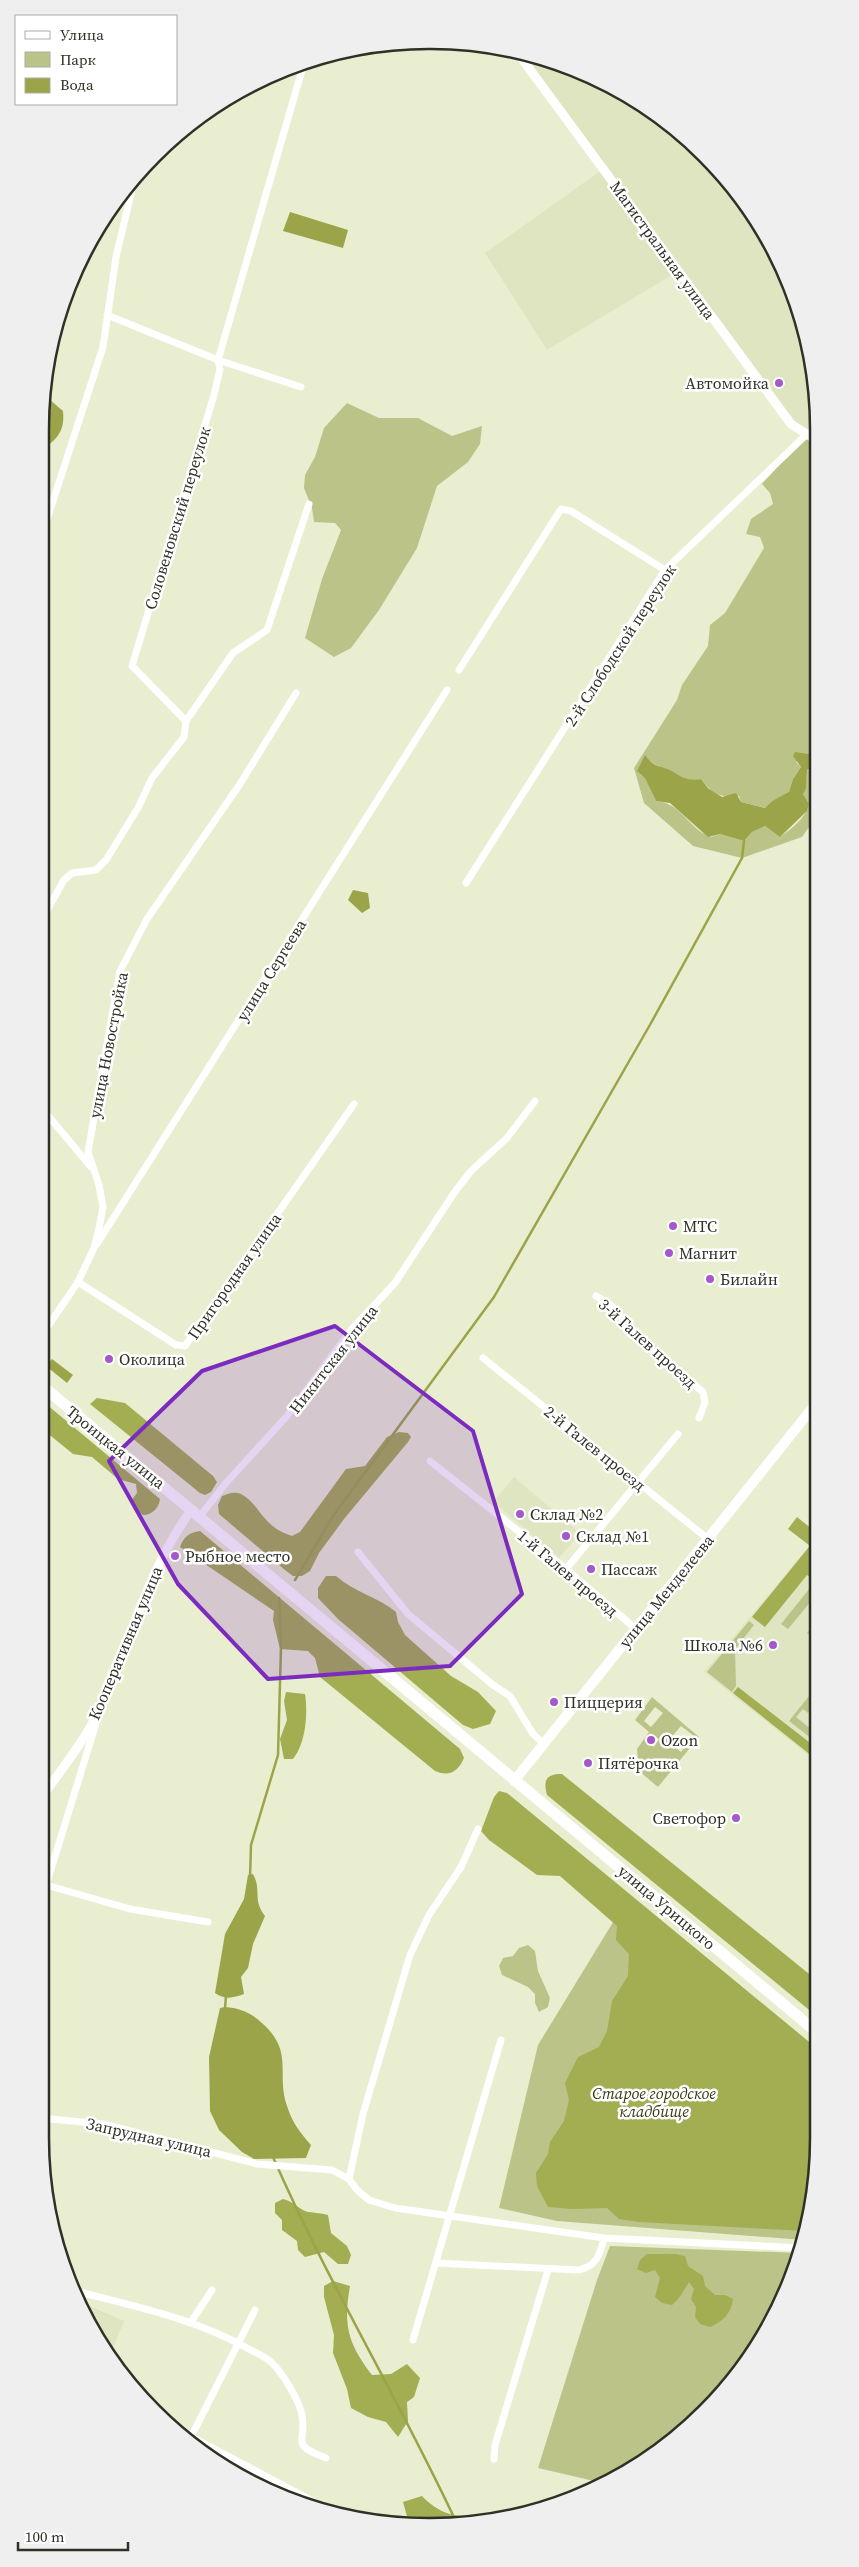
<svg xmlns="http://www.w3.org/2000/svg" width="859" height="2567" font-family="'Source Serif 4',serif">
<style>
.built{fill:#e0e5c1}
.green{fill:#bbc388;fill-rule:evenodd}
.forest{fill:#a3ad51}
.water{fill:#9ba448}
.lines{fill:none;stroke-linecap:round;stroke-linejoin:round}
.stream{stroke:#9ba448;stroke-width:2.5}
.minor{stroke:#fff;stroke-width:7}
.tertiary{stroke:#fff;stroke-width:9}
.secondary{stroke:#fff;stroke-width:10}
.primary{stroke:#fff;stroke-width:11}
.marked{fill:#7b2cbf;fill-opacity:0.2;stroke:#7b2cbf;stroke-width:4;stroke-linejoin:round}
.poi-dot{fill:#a558ca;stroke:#fff;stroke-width:2}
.labels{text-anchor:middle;stroke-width:5;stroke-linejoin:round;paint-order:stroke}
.street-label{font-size:16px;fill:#2f3126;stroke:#fff}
.poi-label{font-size:16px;fill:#2f3126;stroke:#fff;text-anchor:start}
.park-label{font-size:16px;font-style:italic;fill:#363a13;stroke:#fff}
.rim{fill:none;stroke:#2f3126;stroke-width:2.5}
</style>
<rect width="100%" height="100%" fill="#eaeed1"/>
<g class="built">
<polygon points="518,52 624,92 709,162 708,165 732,186 779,257 816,378 816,439 791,424 677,272 547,350 485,253 603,169"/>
<polygon points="514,1477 580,1533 559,1558 493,1502"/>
<polygon points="809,1546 818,1553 818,1763 704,1672"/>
<polygon points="79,2301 124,2321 111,2353"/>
</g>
<g class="green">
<polygon points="347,403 379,418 418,418 452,436 482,426 480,444 468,462 437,486 417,548 379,610 351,648 334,657 305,638 322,579 341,530 335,523 314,522 312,508 304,488 305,475 315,457 324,428"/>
<path d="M806 436 816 442V740L808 754 796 762 801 767 793 779 789 793 772 801 766 808 741 802 739 796C721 799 712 793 701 779 684 782 685 777 671 771 662 767 657 767 649 760L640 774 645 777 656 801C682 803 688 829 711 837L720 834 744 841 752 832 765 826 780 837C791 829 806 818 809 804L803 794 807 776 806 771 816 765V817L802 837 742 858 693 846 644 803 634 768 677 700 682 685 708 646 710 625 725 613 764 548 760 537 746 534 751 519 773 504 770 493 762 484Z"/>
<polygon points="810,1588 817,1594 788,1629 781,1624"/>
<polygon points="818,1619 818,1641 807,1633"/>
<polygon points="749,1621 754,1625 735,1649 736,1686 732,1692 707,1672"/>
<polygon points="813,1691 818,1696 818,1701 808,1713 803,1709 796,1717 813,1731 818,1725 818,1740 816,1742 789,1721"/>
<path d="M652 1697 699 1737 658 1787 639 1771 637 1749 649 1732 635 1720ZM655 1707 663 1713 651 1727 644 1721ZM681 1726 694 1736 681 1752 668 1741ZM650 1733 659 1739 654 1747 644 1740Z"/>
<polygon points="618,1914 819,2138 811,2214 804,2240 557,2221 499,2208 538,2045"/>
<polygon points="528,1945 535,1951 538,1971 550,1998 548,2007 539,2012 535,2003 535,1994 528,1987 502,1975 499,1966 503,1958 513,1956 519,1948"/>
<polygon points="610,2246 800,2253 789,2286 754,2354 666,2447 607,2484 538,2468 597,2280"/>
</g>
<g class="forest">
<polygon points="97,1398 125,1403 213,1476 217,1482 211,1492 205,1495 200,1493 90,1404"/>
<path d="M40 1399 160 1499C159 1508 152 1515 143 1515L133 1507 131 1501 137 1493 136 1484 118 1479 92 1457 73 1454 40 1427Z"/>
<path d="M399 1432 408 1433 411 1437 408 1442 344 1519 319 1553 310 1571 302 1576H293L285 1570 219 1514 218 1505 222 1496C228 1494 234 1491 241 1494 260 1504 262 1527 292 1536L300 1532 346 1469 365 1466 387 1437Z"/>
<polygon points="797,1517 818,1534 818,1552 788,1529"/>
<path d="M200 1531 460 1749 464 1758C458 1772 449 1777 435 1771L320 1677 315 1658 308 1651 280 1649 273 1620 274 1611 180 1547C184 1536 189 1533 200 1531Z"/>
<polygon points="809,1547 818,1554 818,1584 807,1575 765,1627 752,1617"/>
<path d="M326 1576H336C354 1592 378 1597 396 1612L398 1622 405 1635 451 1676 478 1692 496 1711 490 1724 473 1729 463 1725 338 1619 318 1598V1588Z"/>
<polygon points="738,1687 818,1749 817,1760 733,1693"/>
<path d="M286 1692 305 1694C308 1713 306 1743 293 1759H284L280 1739 287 1720 284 1701Z"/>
<path d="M562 1774 819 1982V2018L547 1795C543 1780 546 1774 562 1774Z"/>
<path d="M499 1791 507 1793 819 2050C819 2109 824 2174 806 2231L639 2222 619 2219 607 2208 572 2209 548 2207 537 2186 536 2173 548 2154 550 2142 564 2121 569 2100 565 2083 578 2057 599 2047 607 2031 612 2001 628 1976 629 1954 616 1940 617 1926 560 1876 537 1875 489 1840 481 1831 494 1797Z"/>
<path d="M283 2199C293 2201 298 2209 308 2212 315 2213 321 2213 328 2215L331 2233 347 2246 351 2255 348 2264H338L324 2252 305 2257 298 2250 297 2241 282 2230V2220L275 2213V2203Z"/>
<path d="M647 2254H675L685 2256 688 2266 703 2276 705 2286 715 2295H725L733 2299C731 2314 723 2321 710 2327L700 2324 695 2317 696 2307 691 2299 694 2289 689 2282 679 2298 672 2305 662 2303 655 2297 660 2278 655 2270 646 2273 637 2269 640 2260Z"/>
<path d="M333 2281 350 2286C343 2326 348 2343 372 2375L391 2374 407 2364 420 2378 414 2397 407 2402 408 2421 398 2437 386 2422 368 2417 351 2408 347 2389 333 2353 334 2335 324 2297V2286Z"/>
<path d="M422 2496C443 2518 462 2518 491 2515L492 2520C470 2524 426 2533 408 2520L403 2502Z"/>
</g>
<g class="water">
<polygon points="290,212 348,230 343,248 283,231"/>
<path d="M43 400H50L63 411C65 431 57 440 41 450Z"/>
<path d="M816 740V765L807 770 806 788 803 794 809 804 807 811 780 837 765 826 752 832 744 841 720 834 708 837 670 803 656 801 645 778 637 771 645 755C654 768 660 765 672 771 684 778 687 781 701 779L708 788 722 797 736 793 741 802 765 808 772 801 789 792 793 779 801 767 793 756 795 752 808 754Z"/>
<polygon points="353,890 368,893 370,908 362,913 348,900"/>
<polygon points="52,1359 73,1375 67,1383 46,1366"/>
<path d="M253 1874C262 1890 252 1899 265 1916L253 1944 248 1968 241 1977 244 1994C233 1998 225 2000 215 1993L225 1934 244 1899 248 1875Z"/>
<path d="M225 2007C240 2008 252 2013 263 2024 294 2052 276 2073 287 2106 292 2122 300 2133 311 2145L306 2158 254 2159 242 2152 219 2130 210 2111 209 2057 220 2008Z"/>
</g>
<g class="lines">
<g class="stream">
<polyline points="295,1580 333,1516 494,1297 651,1023 742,858 744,841"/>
<polyline points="250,1878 251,1845 278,1755 281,1647 279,1598"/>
<polyline points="225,2008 226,1996"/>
<path d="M273 2157C328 2283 400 2401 458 2526"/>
</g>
<g class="minor">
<polyline points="107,315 218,360 220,369 214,395 132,666 186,721 233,653 267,630 309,504"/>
<polyline points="301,387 218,360 304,63"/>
<polyline points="40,541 103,347 116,257 135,177"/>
<polyline points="459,670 561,509 571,511 665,570"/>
<polyline points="466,883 665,570 807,434"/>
<polyline points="40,923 64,880 72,873 96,870 106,860 138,808 152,778 184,737 186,721"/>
<polyline points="40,1106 91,1167"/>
<polyline points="97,1244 447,690"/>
<polyline points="78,1282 176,1345 185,1346 354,1104"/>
<polyline points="596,1296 612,1306 639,1339 703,1392 705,1402 699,1418"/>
<polyline points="40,1338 78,1282 94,1248 99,1228 103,1207 99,1185 88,1152 120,971 147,919 240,784 296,693"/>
<polyline points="483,1358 708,1539"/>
<polyline points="430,1461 566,1569 636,1629"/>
<polyline points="200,1516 226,1483 287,1416 351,1330 395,1283 454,1193 471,1171 507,1138 535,1101"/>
<polyline points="358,1552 408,1614 493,1685 510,1696 533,1734 544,1744"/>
<polyline points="566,1569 678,1434"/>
<polyline points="46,1885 130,1909 208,1922"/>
<polyline points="40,1905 98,1717"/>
<polyline points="40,2118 103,2124 257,2164 332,2170 349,2179 357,2190 369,2200 395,2208 604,2238 801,2248"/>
<polyline points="349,2179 363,2114 410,1955 429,1915 461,1867 478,1829"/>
<path d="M436 2263 578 2270C596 2267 600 2255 604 2238"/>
<path d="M72 2290C133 2306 194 2318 249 2349 256 2353 266 2357 272 2363 282 2372 300 2402 302 2415 307 2443 289 2444 326 2458"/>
<polyline points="191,2322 212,2290"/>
<polyline points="413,2340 501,2040"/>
<polyline points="192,2437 322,2506"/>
<polyline points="188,2443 255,2310"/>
<polyline points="494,2459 495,2445 548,2270"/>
</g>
<g class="tertiary">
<polyline points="517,52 791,424 816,440"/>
<path d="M40 1800C60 1771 85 1741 100 1708 132 1639 146 1572 192 1509"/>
</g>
<polyline class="secondary" points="514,1781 818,1401"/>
<polyline class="primary" points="40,1384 819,2034"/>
</g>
<path class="marked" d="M335 1326 473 1431 522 1594 450 1666 268 1679 178 1584 109 1461 202 1371Z"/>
<g class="poi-dot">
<circle cx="779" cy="383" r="5"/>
<circle cx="673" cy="1226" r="5"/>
<circle cx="669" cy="1253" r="5"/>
<circle cx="710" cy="1279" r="5"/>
<circle cx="109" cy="1359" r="5"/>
<circle cx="520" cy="1514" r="5"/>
<circle cx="566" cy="1536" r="5"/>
<circle cx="175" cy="1556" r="5"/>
<circle cx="591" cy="1569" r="5"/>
<circle cx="773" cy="1645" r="5"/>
<circle cx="554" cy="1702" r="5"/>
<circle cx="651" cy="1740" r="5"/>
<circle cx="588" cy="1763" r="5"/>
<circle cx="736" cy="1818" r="5"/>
</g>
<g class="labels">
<g class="street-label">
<text transform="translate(663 250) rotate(54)" y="6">Магистральная улица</text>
<text transform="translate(177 518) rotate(-73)" y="6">Соловеновский переулок</text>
<text transform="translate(620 645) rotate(-57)" y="6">2-й Слободской переулок</text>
<text transform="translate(271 970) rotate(-58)" y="6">улица Сергеева</text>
<text transform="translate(108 1045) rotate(-79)" y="6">улица Новостройка</text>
<text transform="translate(234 1276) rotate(-55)" y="6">Пригородная улица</text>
<text transform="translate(648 1343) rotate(42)" y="6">3-й Галев проезд</text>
<text transform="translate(333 1359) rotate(-52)" y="6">Никитская улица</text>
<text transform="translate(116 1447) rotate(39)" y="6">Троицкая улица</text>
<text transform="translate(595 1448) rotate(39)" y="6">2-й Галев проезд</text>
<text transform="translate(568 1573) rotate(40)" y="6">1-й Галев проезд</text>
<text transform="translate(666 1591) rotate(-51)" y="6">улица Менделеева</text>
<text transform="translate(125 1643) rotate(-67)" y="6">Кооперативная улица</text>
<text transform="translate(667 1907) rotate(40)" y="6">улица Урицкого</text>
<text transform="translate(149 2137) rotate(13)" y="6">Запрудная улица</text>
</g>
<g class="poi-label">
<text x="769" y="389" text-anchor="end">Автомойка</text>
<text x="683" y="1232">МТС</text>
<text x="679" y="1259">Магнит</text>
<text x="720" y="1285">Билайн</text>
<text x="119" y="1365">Околица</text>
<text x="530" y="1520">Склад №2</text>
<text x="576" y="1542">Склад №1</text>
<text x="185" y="1562">Рыбное место</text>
<text x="601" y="1575">Пассаж</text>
<text x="763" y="1651" text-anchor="end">Школа №6</text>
<text x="564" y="1708">Пиццерия</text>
<text x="661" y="1746">Ozon</text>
<text x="598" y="1769">Пятёрочка</text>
<text x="726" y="1824" text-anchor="end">Светофор</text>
</g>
<g class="park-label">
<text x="654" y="2099">Старое городское<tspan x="654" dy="18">кладбище</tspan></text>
</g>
</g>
<path d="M0 0H859V2567H0ZM429 49H430A380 380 0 0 1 810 429V2138A380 380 0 0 1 430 2518H429A380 380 0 0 1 49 2138V429A380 380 0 0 1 429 49Z" fill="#eeefee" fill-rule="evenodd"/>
<path class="rim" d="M429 49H430A380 380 0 0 1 810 429V2138A380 380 0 0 1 430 2518H429A380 380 0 0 1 49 2138V429A380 380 0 0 1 429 49Z"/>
<rect x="15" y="15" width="162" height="90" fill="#ffffff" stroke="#acada8"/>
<rect x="25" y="31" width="25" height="8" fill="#ffffff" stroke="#acada8"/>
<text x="60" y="40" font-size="15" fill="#2f3126">Улица</text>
<rect x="25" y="52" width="25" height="15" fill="#bbc388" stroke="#acada8"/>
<text x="60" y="65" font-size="15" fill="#2f3126">Парк</text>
<rect x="25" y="78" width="25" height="15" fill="#9ba448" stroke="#acada8"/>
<text x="60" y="90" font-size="15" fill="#2f3126">Вода</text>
<path d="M18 2542v8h110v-8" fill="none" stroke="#2f3126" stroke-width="2.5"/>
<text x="25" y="2542" font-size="15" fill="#2f3126" stroke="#ffffff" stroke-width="4" paint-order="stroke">100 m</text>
</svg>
